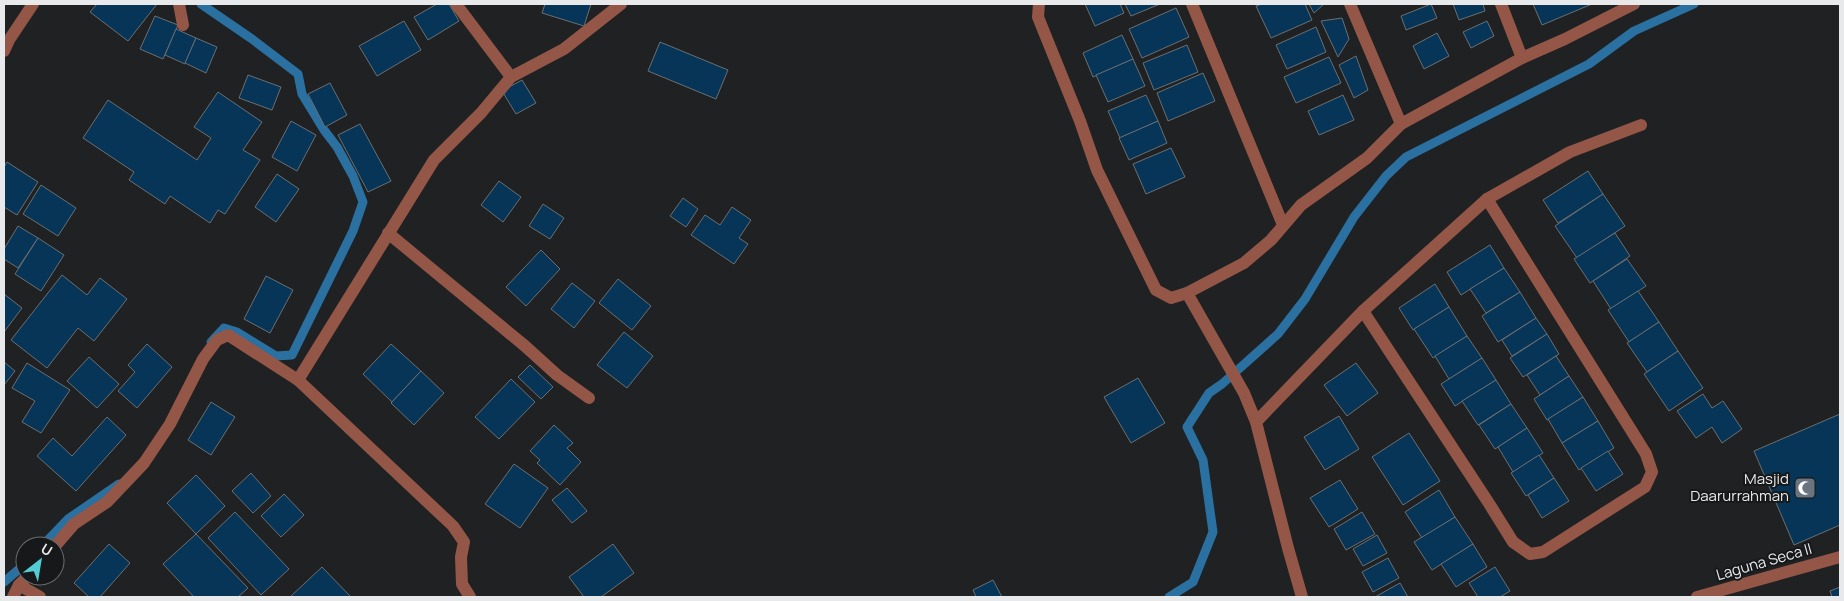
<svg xmlns="http://www.w3.org/2000/svg" width="1844" height="601" font-family="Manrope,sans-serif">
<style>
.lines{fill:none;stroke-linecap:round;stroke-linejoin:round}
.stream{stroke:#2a70a1;stroke-width:9}
.building{fill:#063558;stroke:#6c6f71}
.lane{stroke:#935647;stroke-width:12}
.street{stroke:#935647;stroke-width:12}
.labels{text-anchor:middle;stroke-width:4;stroke-linejoin:round;paint-order:stroke}
.poi-label{font-size:15px;fill:#e8e9eb;stroke:#16181a;text-anchor:end}
.street-label{font-size:15px;fill:#e8e9eb;stroke:#16181a}
</style>
<rect width="100%" height="100%" fill="#1f2123"/>
<g class="lines">
<g class="stream">
<polyline points="201,4 252,39 298,74 302,94 324,130 337,147 353,176 363,202 353,231 292,355 276,356 237,332 224,328 211,342"/>
<polyline points="42,546 68,519 119,484"/>
<polyline points="4,582 25,564"/>
<polyline points="1169,597 1193,582 1213,532 1203,460 1187,427 1209,393 1222,384 1278,334 1305,299 1354,217 1386,176 1406,157 1589,64 1634,31 1694,4"/>
</g>
</g>
<g class="building">
<polygon points="97,4 157,4 128,41 90,12"/>
<polygon points="437,4 449,4 459,21 428,40 414,17"/>
<polygon points="545,4 591,4 584,26 542,13"/>
<polygon points="1085,4 1120,4 1124,13 1095,26"/>
<polygon points="1125,4 1160,4 1131,16"/>
<polygon points="1262,4 1305,4 1312,20 1271,38 1256,6"/>
<polygon points="1309,4 1324,4 1314,13"/>
<polygon points="1431,4 1437,18 1406,30 1401,16"/>
<polygon points="1453,4 1483,4 1485,11 1459,20"/>
<polygon points="1533,4 1592,4 1542,25"/>
<polygon points="1176,8 1189,37 1142,58 1129,29"/>
<polygon points="155,16 178,25 163,59 140,49"/>
<polygon points="1342,18 1349,39 1338,57 1321,21"/>
<polygon points="404,21 421,50 377,76 359,46"/>
<polygon points="1487,21 1494,36 1471,48 1463,32"/>
<polygon points="1316,27 1326,52 1287,69 1276,45"/>
<polygon points="176,29 196,38 185,64 165,55"/>
<polygon points="1437,33 1449,56 1424,69 1413,46"/>
<polygon points="1122,35 1133,59 1093,77 1083,53"/>
<polygon points="196,38 217,47 206,73 185,63"/>
<polygon points="660,42 728,70 716,99 648,71"/>
<polygon points="1187,45 1198,72 1154,90 1143,63"/>
<polygon points="1356,56 1368,90 1354,98 1339,65"/>
<polygon points="1329,57 1341,83 1296,103 1284,77"/>
<polygon points="1133,59 1145,86 1108,102 1096,75"/>
<polygon points="1203,73 1215,101 1168,121 1157,93"/>
<polygon points="248,75 281,87 272,110 239,98"/>
<polygon points="522,80 536,103 516,114 502,91"/>
<polygon points="330,83 347,115 325,127 308,94"/>
<polygon points="218,92 262,122 243,150 260,160 225,214 218,210 210,223 170,196 165,204 129,180 134,172 83,138 108,100 197,160 211,138 194,127"/>
<polygon points="1146,95 1158,121 1120,138 1108,111"/>
<polygon points="1343,95 1354,120 1319,135 1308,111"/>
<polygon points="291,121 316,135 297,171 272,157"/>
<polygon points="1158,121 1167,143 1129,160 1119,138"/>
<polygon points="360,124 391,181 368,192 338,135"/>
<polygon points="1171,148 1185,177 1146,194 1133,164"/>
<polygon points="7,162 38,182 17,215 4,207 4,167"/>
<polygon points="1588,171 1603,194 1558,223 1543,200"/>
<polygon points="277,174 299,189 276,222 255,207"/>
<polygon points="499,181 521,197 503,222 481,205"/>
<polygon points="41,185 76,208 58,236 23,214"/>
<polygon points="1603,194 1625,226 1577,258 1555,226"/>
<polygon points="683,198 698,209 686,227 670,216"/>
<polygon points="543,204 564,218 550,239 529,226"/>
<polygon points="732,207 751,220 739,238 748,244 734,264 691,235 705,215 720,225"/>
<polygon points="18,226 38,238 18,268 4,259 4,249"/>
<polygon points="1615,233 1630,256 1590,283 1574,259"/>
<polygon points="38,238 64,255 41,291 15,274"/>
<polygon points="1490,245 1504,268 1461,295 1447,272"/>
<polygon points="541,250 560,269 526,306 506,287"/>
<polygon points="1627,259 1646,286 1611,309 1593,281"/>
<polygon points="1504,268 1520,292 1486,313 1470,289"/>
<polygon points="62,275 87,295 100,278 127,299 94,341 78,328 47,368 11,340"/>
<polygon points="266,276 293,290 270,333 244,319"/>
<polygon points="618,279 651,306 632,330 599,303"/>
<polygon points="572,283 595,301 574,328 551,309"/>
<polygon points="1435,284 1449,307 1413,330 1399,308"/>
<polygon points="1638,291 1659,322 1629,342 1608,310"/>
<polygon points="1520,292 1536,318 1498,342 1482,316"/>
<polygon points="4,294 22,308 4,332"/>
<polygon points="1449,307 1467,336 1433,358 1414,329"/>
<polygon points="1536,318 1547,334 1512,356 1502,340"/>
<polygon points="1659,322 1678,351 1647,372 1627,343"/>
<polygon points="624,332 653,356 627,388 597,365"/>
<polygon points="1547,334 1559,354 1523,377 1510,358"/>
<polygon points="1467,336 1482,358 1449,379 1435,356"/>
<polygon points="147,344 172,367 137,408 118,391 135,372 128,365"/>
<polygon points="391,344 421,371 392,402 363,374"/>
<polygon points="1678,351 1703,388 1669,411 1644,374"/>
<polygon points="1556,356 1569,376 1540,395 1527,375"/>
<polygon points="89,357 119,384 97,408 67,381"/>
<polygon points="1482,358 1496,380 1455,406 1441,384"/>
<polygon points="4,362 15,371 4,385"/>
<polygon points="27,363 70,390 41,433 22,422 35,401 12,388"/>
<polygon points="1356,363 1378,393 1347,416 1324,385"/>
<polygon points="530,365 553,387 541,399 518,377"/>
<polygon points="421,371 444,393 414,425 391,403"/>
<polygon points="1569,376 1583,397 1547,420 1534,399"/>
<polygon points="1138,378 1165,423 1131,443 1104,397"/>
<polygon points="511,379 535,402 499,439 475,417"/>
<polygon points="1496,380 1511,404 1478,425 1462,401"/>
<polygon points="1703,394 1712,408 1723,401 1742,429 1722,443 1712,427 1696,438 1677,411"/>
<polygon points="1583,397 1598,421 1562,443 1548,419"/>
<polygon points="211,402 235,417 211,455 188,440"/>
<polygon points="1511,404 1527,428 1495,449 1479,425"/>
<polygon points="1840,414 1840,525 1794,545 1754,451"/>
<polygon points="1339,416 1359,449 1325,470 1304,437"/>
<polygon points="107,417 126,435 76,491 37,456 53,438 72,456"/>
<polygon points="1598,421 1614,448 1579,470 1562,443"/>
<polygon points="554,425 573,443 567,448 581,462 560,485 537,463 540,460 530,451"/>
<polygon points="1527,428 1543,453 1513,472 1498,447"/>
<polygon points="1409,433 1440,481 1403,505 1372,457"/>
<polygon points="1608,451 1623,474 1596,491 1581,468"/>
<polygon points="1539,455 1554,478 1526,496 1511,473"/>
<polygon points="514,464 548,488 520,528 485,504"/>
<polygon points="251,473 271,496 253,513 232,491"/>
<polygon points="196,475 225,506 196,534 167,503"/>
<polygon points="1554,478 1569,501 1542,518 1528,495"/>
<polygon points="1340,480 1358,509 1329,527 1310,498"/>
<polygon points="567,488 587,511 572,523 552,500"/>
<polygon points="1439,490 1455,517 1422,538 1405,512"/>
<polygon points="284,494 304,515 281,537 261,516"/>
<polygon points="235,512 289,569 261,595 208,538"/>
<polygon points="1362,512 1375,534 1346,550 1334,529"/>
<polygon points="1455,517 1473,544 1432,570 1414,542"/>
<polygon points="196,534 248,588 238,597 194,597 163,564"/>
<polygon points="1377,535 1387,553 1363,566 1353,549"/>
<polygon points="109,544 130,563 100,597 89,597 74,583"/>
<polygon points="613,544 634,573 601,597 584,597 569,577"/>
<polygon points="1473,544 1487,567 1456,587 1441,564"/>
<polygon points="1388,558 1399,578 1373,592 1362,572"/>
<polygon points="322,567 351,597 290,597"/>
<polygon points="1495,567 1510,591 1500,597 1478,597 1469,583"/>
<polygon points="993,580 1002,597 976,597 973,590"/>
<polygon points="1400,583 1408,597 1375,597"/>
<polygon points="1840,587 1840,597 1832,597 1830,591"/>
</g>
<g class="lines">
<polyline class="lane" points="179,4 183,25"/>
<g class="street">
<polyline points="456,4 511,77"/>
<polyline points="1039,4 1038,17 1080,121 1097,170 1156,290 1171,298 1187,293 1244,263 1271,240 1301,205 1367,158 1401,124 1522,58 1565,39 1634,4"/>
<polyline points="1192,4 1283,225"/>
<polyline points="1350,4 1401,124"/>
<polyline points="1501,4 1522,58"/>
<polyline points="4,51 9,40 33,4"/>
<polyline points="388,233 525,346 557,375 589,398"/>
<polyline points="1187,293 1244,393 1256,422 1288,548 1302,597"/>
<polyline points="1363,311 1490,505 1513,542 1530,554 1543,552 1645,487 1652,472 1646,454 1487,199"/>
<polyline points="298,380 453,526 464,542 461,557 462,584 470,597"/>
<polyline points="1256,422 1363,311 1487,199 1570,152 1641,125"/>
<polyline points="55,546 74,524 107,502 144,463 170,424 203,359 217,340 228,335 298,380 434,160 481,113 511,77 564,49 621,4"/>
<polyline points="19,585 40,597"/>
<polyline points="13,597 19,585 28,576"/>
<polyline points="1697,597 1840,557"/>
</g>
</g>
<defs>
<g id="mosque-square" transform="scale(1.125)"><rect x="-9" y="-9" width="18" height="18" rx="4" fill="#6b7280" stroke="#16181a"/><path d="M3.5-4.9A6 6 0 1 0 3.5 4.9A5 5 0 1 1 3.5-4.9Z" fill="#fff"/></g>
</defs>
<g fill-rule="evenodd">
<use href="#mosque-square" x="1805" y="488"/>
</g>
<g class="labels">
<g class="poi-label">
<text x="1789" y="484">Masjid<tspan x="1789" dy="17">Daarurrahman</tspan></text>
</g>
<g class="street-label">
<text transform="translate(1764 562) rotate(-16)" y="5">Laguna Seca II</text>
</g>
</g>
<rect width="1844" height="601" fill="none" stroke="#e8e9eb" stroke-width="10"/>
<g transform="translate(40 561) rotate(31)"><circle r="24" fill="#16181a" stroke="#6a6c6e"/>
<path d="M0-4L9 19L0 12L-9 19Z" fill="#52ccd5"/>
<text y="-8" font-size="14" font-weight="bold" text-anchor="middle" fill="#e8e9eb">U</text>
</g>
</svg>
